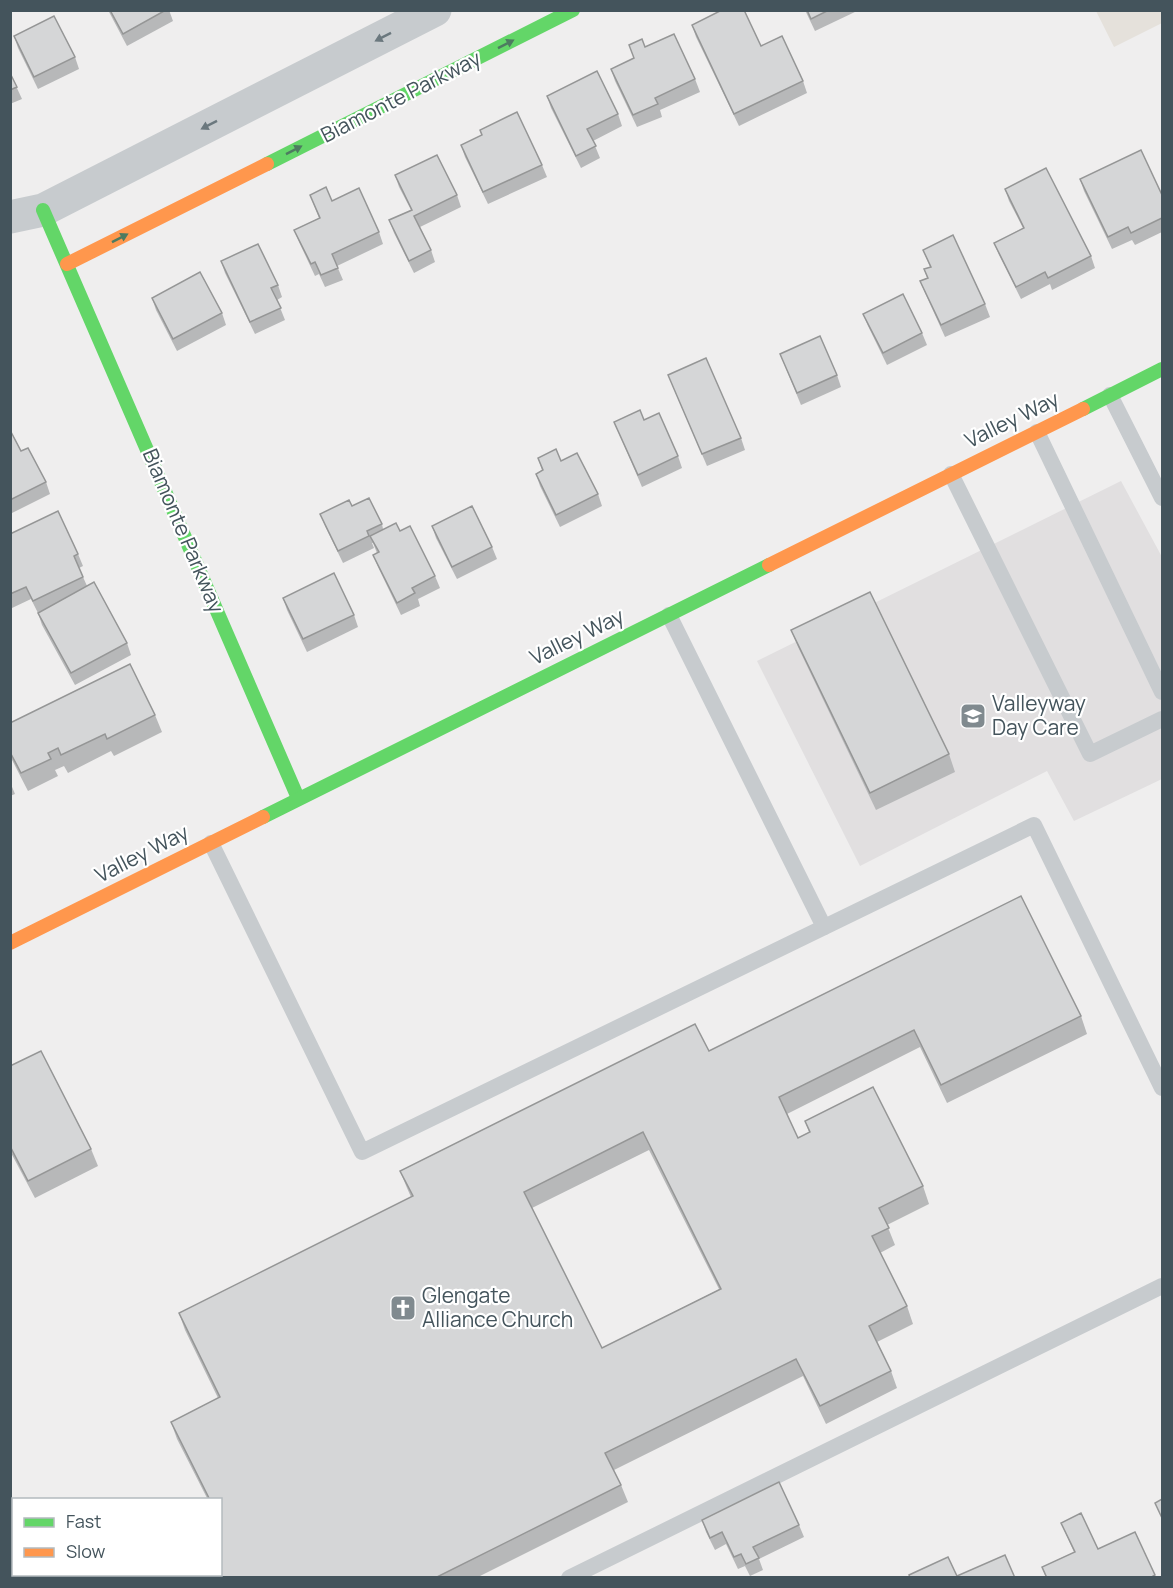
<svg xmlns="http://www.w3.org/2000/svg" width="1173" height="1588" font-family="Manrope,sans-serif">
<style>
.commercial{fill:#e5e1db}
.education{fill:#e1dfe0}
.lines{fill:none;stroke-linecap:round;stroke-linejoin:round}
.lane{stroke:#c7cbce;stroke-width:16}
.street{stroke:#c7cbce;stroke-width:33}
.fast{stroke:#63d668;stroke-width:14}
.slow{stroke:#ff974d;stroke-width:14}
.wall{fill:#b7b8b9;fill-rule:evenodd}
.building{fill:#d5d6d7;stroke:#959696;stroke-width:1.5;fill-rule:evenodd}
.oneway{fill:#6b787e}
.oneway2{fill:#4d7b60}
.labels{text-anchor:middle;stroke-width:4.5;stroke-linejoin:round;paint-order:stroke}
.street-label{font-size:21px;fill:#44545c;stroke:#fff}
.poi-label{font-size:21px;fill:#44545c;stroke:#fff;text-anchor:start}
</style>
<rect width="100%" height="100%" fill="#efeeee"/>
<polygon class="commercial" points="1096,11 1162,11 1162,23 1114,47"/>
<polygon class="education" points="1121,481 1162,557 1162,779 1074,821 1047,771 860,866 757,661"/>
<g class="lines">
<g class="lane">
<polyline points="1110,395 1162,498"/>
<polyline points="1037,432 1162,692"/>
<polyline points="951,474 1090,754 1162,719"/>
<polyline points="669,615 824,927"/>
<polyline points="211,843 362,1152 1034,825 1162,1088"/>
<polyline points="569,1578 1162,1286"/>
</g>
<polyline class="street" points="10,217 43,210 435,10"/>
<g class="fast">
<polyline points="267,164 573,10"/>
<polyline points="43,210 298,798"/>
<polyline points="1083,409 1162,369"/>
<polyline points="263,817 769,565"/>
</g>
<g class="slow">
<polyline points="67,264 267,164"/>
<polyline points="769,565 1083,409"/>
<polyline points="10,943 263,817"/>
</g>
</g>
<g class="wall">
<polygon points="108,10 169,10 173,21 127,46"/>
<polygon points="718,10 744,10 761,46 803,81 807,93 739,126 696,37 692,25 719,12"/>
<polygon points="805,10 857,10 857,11 815,31"/>
<polygon points="14,36 75,57 79,69 38,89 18,48"/>
<polygon points="629,45 645,47 695,79 700,92 660,110 662,117 637,127 615,81 611,69 634,58"/>
<polygon points="10,73 22,99 10,104"/>
<polygon points="547,96 618,114 622,126 593,141 600,158 581,168 551,108"/>
<polygon points="480,130 542,165 547,177 488,204 465,157 461,145 482,136"/>
<polygon points="395,175 457,195 461,207 420,227 431,250 435,262 414,273 394,233 389,220 411,210 399,187"/>
<polygon points="1080,179 1162,195 1162,232 1135,245 1132,240 1112,249 1084,191"/>
<polygon points="1005,189 1091,256 1095,268 1052,290 1050,284 1021,299 999,255 994,243 1023,228 1009,201"/>
<polygon points="310,195 332,201 379,232 383,244 337,266 343,280 325,287 319,274 315,276 299,242 294,230 319,218"/>
<polygon points="923,250 985,304 990,317 945,337 925,293 920,281 927,278 924,269 930,267"/>
<polygon points="221,261 278,285 282,297 277,300 285,320 255,334 225,273"/>
<polygon points="152,298 222,313 226,325 177,351 156,310"/>
<polygon points="863,314 922,333 927,345 887,365 868,326"/>
<polygon points="780,354 837,375 841,387 801,405"/>
<polygon points="668,375 741,438 745,450 707,466"/>
<polygon points="644,420 678,456 682,468 642,487 614,422"/>
<polygon points="10,430 21,451 46,482 50,494 10,514"/>
<polygon points="538,458 561,461 598,494 602,506 560,527 540,486 536,474 542,470"/>
<polygon points="352,506 382,524 383,529 400,531 435,576 440,588 418,599 420,606 401,615 378,567 373,555 377,553 373,543 372,543 374,548 343,563 325,526 320,514"/>
<polygon points="432,526 492,547 497,559 457,579 436,538"/>
<polygon points="10,534 78,554 83,566 79,568 87,586 127,643 131,655 75,685 42,625 38,613 31,599 12,608 10,604"/>
<polygon points="283,598 354,615 358,627 307,652 287,610"/>
<polygon points="791,630 949,754 955,772 876,810 798,647"/>
<polygon points="155,715 162,732 114,756 111,751 68,773 64,766 55,770 58,776 28,791 10,756 10,723"/>
<polygon points="10,782 15,794 10,796"/>
<path d="M1021 896 1081 1016 1087 1034 947 1103 920 1047 787 1114 798 1138 809 1132 805 1121 923 1186 929 1204 887 1225 895 1245 880 1253 907 1306 913 1324 877 1342 891 1371 897 1388 826 1424 803 1376 614 1470 621 1485 628 1502 476 1578H156L154 1575H220V1500H208L177 1439 171 1422 218 1398 185 1330 179 1313 411 1197 407 1188 400 1171 709 1051ZM649 1150 719 1289 602 1348 532 1208Z"/>
<polygon points="10,1066 91,1149 98,1166 35,1198 10,1151"/>
<polygon points="702,1520 799,1525 804,1537 759,1559 763,1570 750,1576 745,1566 738,1569 726,1544 715,1550 706,1532"/>
<polygon points="1061,1523 1098,1549 1135,1532 1156,1578 1046,1578 1042,1567 1074,1552"/>
</g>
<g class="building">
<polygon points="110,10 166,10 123,34"/>
<polygon points="720,10 744,10 761,46 782,36 803,81 734,114 692,25 720,11"/>
<polygon points="807,10 829,10 811,19"/>
<polygon points="54,16 75,57 34,77 14,36"/>
<polygon points="674,34 695,79 655,98 658,104 633,115 611,69 634,58 629,45 642,39 645,47"/>
<polygon points="597,71 618,114 587,129 596,146 576,156 547,96"/>
<polygon points="10,73 17,87 10,90"/>
<polygon points="517,112 542,165 483,192 461,145 482,135 480,130"/>
<polygon points="1141,150 1162,195 1162,218 1131,233 1128,227 1108,237 1080,179"/>
<polygon points="437,155 457,195 414,216 431,250 409,261 389,220 412,210 395,175"/>
<polygon points="1046,168 1091,256 1048,278 1045,272 1016,287 994,243 1024,228 1005,189"/>
<polygon points="326,187 332,201 359,188 379,232 332,254 338,268 321,275 315,262 311,264 294,230 320,218 310,195"/>
<polygon points="953,235 985,304 941,325 920,281 928,278 924,269 931,267 923,250"/>
<polygon points="258,244 278,285 271,288 281,308 250,322 221,261"/>
<polygon points="200,272 222,313 173,339 152,298"/>
<polygon points="903,294 922,333 883,353 863,314"/>
<polygon points="820,336 837,375 797,393 780,354"/>
<polygon points="706,358 741,438 702,454 668,375"/>
<polygon points="640,410 644,420 659,413 678,456 638,475 614,422"/>
<polygon points="10,430 21,451 28,448 46,482 10,500"/>
<polygon points="556,449 561,461 577,453 598,494 556,515 536,474 543,470 538,458"/>
<polygon points="369,498 382,524 367,531 369,536 338,551 320,514 349,500 352,506"/>
<polygon points="472,506 492,547 452,567 432,526"/>
<polygon points="58,511 78,554 74,556 83,577 33,601 26,587 10,594 10,534"/>
<polygon points="396,523 400,531 410,526 435,576 412,588 415,593 397,603 373,555 379,552 370,536"/>
<polygon points="334,573 354,615 303,639 283,598"/>
<polygon points="94,582 127,643 71,673 38,613"/>
<polygon points="870,592 949,754 870,793 791,630"/>
<polygon points="130,664 155,715 107,739 105,734 61,755 58,748 48,753 51,759 21,773 10,752 10,723"/>
<path d="M1021 896 1081 1016 941 1085 914 1030 779 1097 798 1138 810 1132 805 1121 873 1087 923 1186 879 1208 889 1228 872 1236 907 1306 869 1326 891 1371 820 1406 796 1359 605 1453 621 1485 435 1578H158L156 1575H220V1500H210L171 1422 220 1397 179 1313 413 1196 400 1171 695 1024 709 1051ZM643 1132 721 1289 602 1348 524 1192Z"/>
<polygon points="41,1051 91,1149 28,1181 10,1146 10,1066"/>
<polygon points="779,1482 799,1525 753,1547 759,1558 746,1564 741,1554 734,1557 722,1532 710,1538 702,1520"/>
<polygon points="1162,1499 1162,1518 1155,1503"/>
<polygon points="1081,1513 1098,1549 1135,1532 1155,1575 1150,1578 1047,1578 1042,1567 1075,1552 1061,1523"/>
<polygon points="1005,1555 1015,1578 910,1578 909,1575 948,1557 957,1576"/>
</g>
<defs><path id="oneway-solid" d="M-6-.8H1V-3.2L6.5 0L1 3.2V.8H-6Z" transform="scale(1.5)"/></defs>
<g class="oneway">
<use href="#oneway-solid" transform="translate(383 37) rotate(153)"/>
<use href="#oneway-solid" transform="translate(209 125) rotate(153)"/>
</g>
<g class="oneway2">
<use href="#oneway-solid" transform="translate(506 44) rotate(-27)"/>
<use href="#oneway-solid" transform="translate(294 150) rotate(-27)"/>
<use href="#oneway-solid" transform="translate(120 238) rotate(-27)"/>
</g>
<defs>
<g id="school-square" transform="scale(1.35)"><rect x="-9" y="-9" width="18" height="18" rx="4" fill="#808a8f" stroke="#fff"/><path d="M0-5L7-2L0 1L-7-2ZM-4 1L0 2.5L4 1V4Q0 6-4 4Z" fill="#fff"/></g>
<g id="church-square" transform="scale(1.35)"><rect x="-9" y="-9" width="18" height="18" rx="4" fill="#808a8f" stroke="#fff"/><path d="M-1.2-6h2.4v3.5h3.3v2.4h-3.3V6h-2.4V-.1h-3.3v-2.4h3.3Z" fill="#fff"/></g>
</defs>
<g fill-rule="evenodd">
<use href="#school-square" x="973" y="716"/>
<use href="#church-square" x="403" y="1308"/>
</g>
<g class="labels">
<g class="street-label">
<text transform="translate(401 97) rotate(-27)" y="7">Biamonte Parkway</text>
<text transform="translate(1012 420) rotate(-26)" y="7">Valley Way</text>
<text transform="translate(183 531) rotate(67)" y="7">Biamonte Parkway</text>
<text transform="translate(577 637) rotate(-26)" y="7">Valley Way</text>
<text transform="translate(142 854) rotate(-27)" y="7">Valley Way</text>
</g>
<g class="poi-label">
<text x="992" y="711">Valleyway<tspan x="992" dy="24">Day Care</tspan></text>
<text x="422" y="1303">Glengate<tspan x="422" dy="24">Alliance Church</tspan></text>
</g>
</g>
<rect width="1173" height="1588" fill="none" stroke="#44545c" stroke-width="24"/>
<rect x="12" y="1498" width="210" height="78" fill="#ffffff" stroke="#b4bbbe" stroke-width="1.5"/>
<rect x="24" y="1518" width="30" height="9" fill="#63d668" stroke="#b4bbbe" stroke-width="1.5"/>
<text x="66" y="1528" font-size="18" fill="#44545c">Fast</text>
<rect x="24" y="1548" width="30" height="9" fill="#ff974d" stroke="#b4bbbe" stroke-width="1.5"/>
<text x="66" y="1558" font-size="18" fill="#44545c">Slow</text>
</svg>
